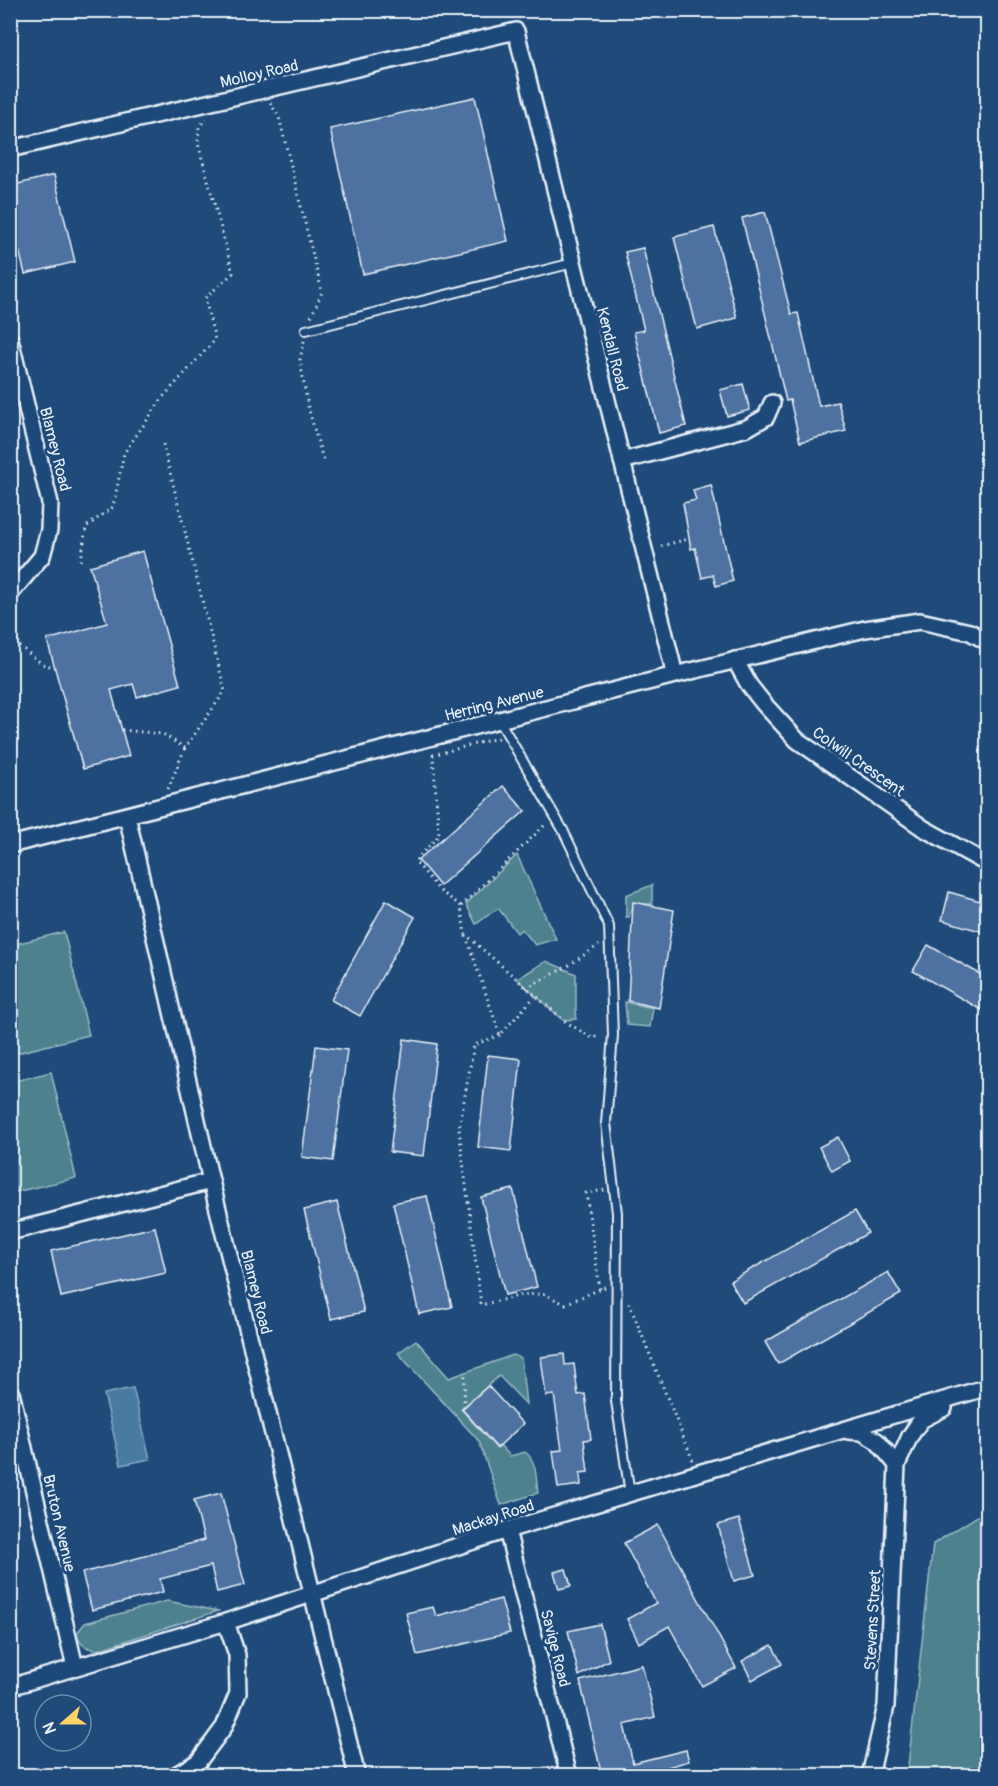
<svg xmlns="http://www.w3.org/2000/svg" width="998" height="1786" font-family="Pangolin,sans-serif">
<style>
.green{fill:#4e818d;stroke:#9bb9c2;stroke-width:1.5}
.water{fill:#487aa2;stroke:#88aac4;stroke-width:1.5}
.building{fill:#4e71a0;stroke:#e8f1f8;stroke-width:1.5}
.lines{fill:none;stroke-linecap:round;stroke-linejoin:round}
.lane-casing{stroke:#e8f1f8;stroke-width:12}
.street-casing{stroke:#e8f1f8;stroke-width:20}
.path{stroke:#e8f1f8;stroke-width:3;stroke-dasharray:1.5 4.5;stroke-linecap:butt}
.lane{stroke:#1f4a7a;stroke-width:8}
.street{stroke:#1f4a7a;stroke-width:15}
.labels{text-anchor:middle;stroke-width:6;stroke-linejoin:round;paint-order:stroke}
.street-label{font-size:16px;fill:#e8f1f8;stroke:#1f4a7a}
</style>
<rect width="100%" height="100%" fill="#1f4a7a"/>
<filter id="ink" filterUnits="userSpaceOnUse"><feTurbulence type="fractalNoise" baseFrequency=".0167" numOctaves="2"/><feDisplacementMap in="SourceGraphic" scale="12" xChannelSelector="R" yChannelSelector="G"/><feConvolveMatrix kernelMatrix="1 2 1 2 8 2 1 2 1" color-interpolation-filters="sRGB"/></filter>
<g filter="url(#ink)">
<g class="green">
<polygon points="517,855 556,939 535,945 522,929 517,933 498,908 476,924 466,904"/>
<polygon points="652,885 652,904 640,904 639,915 631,911 629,917 626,917 626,895"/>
<polygon points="64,932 89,1035 13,1054 10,1043 11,945"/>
<polygon points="546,961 576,974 576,1019 563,1020 517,979"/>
<polygon points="625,1002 653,1008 650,1027 627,1025"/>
<polygon points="51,1072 76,1178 11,1193 11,1082"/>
<path d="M416 1340 449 1378 513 1355 521 1358 526 1404 499 1376 461 1409 496 1448 500 1445 510 1456 525 1452C537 1460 536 1479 538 1493L501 1505 479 1441 398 1353Z"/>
<polygon points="987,1510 987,1775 907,1775 933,1544"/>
<path d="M167 1601 218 1611 97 1650C86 1648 80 1646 77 1633L85 1623Z"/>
</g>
<polygon class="water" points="133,1388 150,1459 121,1465 104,1394"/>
<g class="building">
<polygon points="475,97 508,241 363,274 330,129"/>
<polygon points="54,175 75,262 25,274 10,214 10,186"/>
<polygon points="765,212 791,314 798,313 819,406 838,402 846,431 800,442 790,400 786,401 742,218"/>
<polygon points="714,227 737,318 697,329 674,237"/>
<polygon points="643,248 686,426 659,433 634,332 644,330 625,252"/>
<polygon points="743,384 750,410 727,416 720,390"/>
<polygon points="711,485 733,581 716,586 713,575 702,578 695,548 691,549 683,503 696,500 693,490"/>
<polygon points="143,551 180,685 137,697 133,684 111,690 129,756 83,769 47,640 107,623 90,566"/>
<polygon points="503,786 525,811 440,886 418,860"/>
<polygon points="949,892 987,903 987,933 942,920"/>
<polygon points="386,900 415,917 360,1016 331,1000"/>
<polygon points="633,902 674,910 659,1008 628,1001"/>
<polygon points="928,945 987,978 987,1013 913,971"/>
<polygon points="404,1039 437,1044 424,1156 390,1152"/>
<polygon points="316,1046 347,1050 333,1161 302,1157"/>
<polygon points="488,1055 521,1059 511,1151 478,1147"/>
<polygon points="838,1137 850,1161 832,1171 819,1147"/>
<polygon points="513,1189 537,1287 505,1295 481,1197"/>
<polygon points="427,1196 452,1307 419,1314 393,1203"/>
<polygon points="337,1202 364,1312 331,1319 304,1210"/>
<polygon points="855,1211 868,1233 743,1303 730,1281"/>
<polygon points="155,1227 166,1273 61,1297 51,1251"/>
<polygon points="888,1272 901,1294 778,1364 765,1342"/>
<polygon points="564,1354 565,1365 574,1364 578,1395 585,1394 591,1439 584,1440 588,1472 580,1473 581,1485 558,1488 553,1451 562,1450 554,1395 546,1396 541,1357"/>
<polygon points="488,1386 523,1424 497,1448 462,1409"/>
<polygon points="221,1493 245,1585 217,1592 211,1566 160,1579 163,1592 92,1610 82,1573 204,1540 194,1500"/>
<polygon points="739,1519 755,1575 734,1581 718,1525"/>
<polygon points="658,1525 736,1668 702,1686 669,1626 639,1643 627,1619 656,1603 624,1543"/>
<polygon points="566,1569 571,1586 559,1589 554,1572"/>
<polygon points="501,1599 510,1633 417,1655 406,1613 433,1607 436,1616"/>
<polygon points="600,1624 609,1660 579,1676 568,1631"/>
<polygon points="772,1645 782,1664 752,1680 742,1661"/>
<polygon points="642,1665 655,1717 624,1725 633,1763 686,1750 689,1761 636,1776 602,1776 580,1681"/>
</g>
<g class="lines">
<g class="lane-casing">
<g id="lane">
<polyline points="306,330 573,263"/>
<polyline points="499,720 563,830 609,926 613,1035 606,1123 617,1213 616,1401 630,1494"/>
</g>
</g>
<g class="street-casing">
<g id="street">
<polyline points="10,149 516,31 675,675"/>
<polyline points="10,339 50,503 49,530 42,556 10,594"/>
<polyline points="622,461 747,428 766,417 772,403"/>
<polyline points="735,660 749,685 764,704 797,740 923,828 988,864"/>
<polyline points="127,816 211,1181 357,1776"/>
<polyline points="10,845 675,675 865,629 920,621 970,632 988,642"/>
<polyline points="10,1232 211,1181"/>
<polyline points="10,1388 75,1667"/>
<polyline points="848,1431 862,1432 877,1441 897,1465"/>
<polyline points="507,1530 569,1776"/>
<polyline points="10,1687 226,1622 507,1530 988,1387"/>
<polyline points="174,1776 198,1762 224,1727 238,1693 237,1655 226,1622"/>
<polyline points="870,1776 886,1706 897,1465 910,1436 921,1420 944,1408"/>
</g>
</g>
<g class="path">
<polyline points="560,10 573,14 585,10"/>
<polyline points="270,103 279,117 322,292 311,317"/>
<polyline points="304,341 300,360 308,407 324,463"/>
<polyline points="661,546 688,539"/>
<polyline points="81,561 86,527 113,507 124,453 164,396 215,340 205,298 233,273 198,143 199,127 206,119"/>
<polyline points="10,638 42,664 54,667"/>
<polyline points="122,730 163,734 185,748 225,691 163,444"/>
<polyline points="498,738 433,755 439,835 415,861 440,891 461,906 465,934 566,1022 592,1038 601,1036"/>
<polyline points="168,789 185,748"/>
<polyline points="461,906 547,823"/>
<polyline points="466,936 500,1035 535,996"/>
<polyline points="526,988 568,966 599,945"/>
<polyline points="500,1035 474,1045 459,1129 481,1305 522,1295 544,1294 565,1304 605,1287"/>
<polyline points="600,1289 586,1193 605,1190"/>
<polyline points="629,1303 693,1461"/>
<polyline points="464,1407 465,1372"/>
</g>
<use href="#lane" class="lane"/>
<use href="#street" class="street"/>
</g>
</g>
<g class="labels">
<g class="street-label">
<text transform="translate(259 73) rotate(-13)" y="6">Molloy Road</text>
<text transform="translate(613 349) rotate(76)" y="6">Kendall Road</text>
<text transform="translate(56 449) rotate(76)" y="6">Blamey Road</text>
<text transform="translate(494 703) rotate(-14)" y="6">Herring Avenue</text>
<text transform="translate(859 761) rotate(35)" y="6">Colwill Crescent</text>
<text transform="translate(257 1292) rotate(76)" y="6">Blamey Road</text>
<text transform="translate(493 1517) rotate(-18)" y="6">Mackay Road</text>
<text transform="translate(60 1523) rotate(77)" y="6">Bruton Avenue</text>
<text transform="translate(872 1620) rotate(-87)" y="6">Stevens Street</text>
<text transform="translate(556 1648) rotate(76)" y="6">Savige Road</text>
</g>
</g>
<rect width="998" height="1786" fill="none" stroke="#1f4a7a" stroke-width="36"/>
<rect x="18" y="18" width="962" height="1750" fill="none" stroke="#e8f1f8" stroke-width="2" filter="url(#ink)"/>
<g transform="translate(63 1723) rotate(249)"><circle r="28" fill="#1f4a7a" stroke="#6f8dac" stroke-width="1.5"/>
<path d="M0-4.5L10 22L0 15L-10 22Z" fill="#ffd166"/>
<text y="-9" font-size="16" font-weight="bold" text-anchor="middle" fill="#e8f1f8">N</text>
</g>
</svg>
